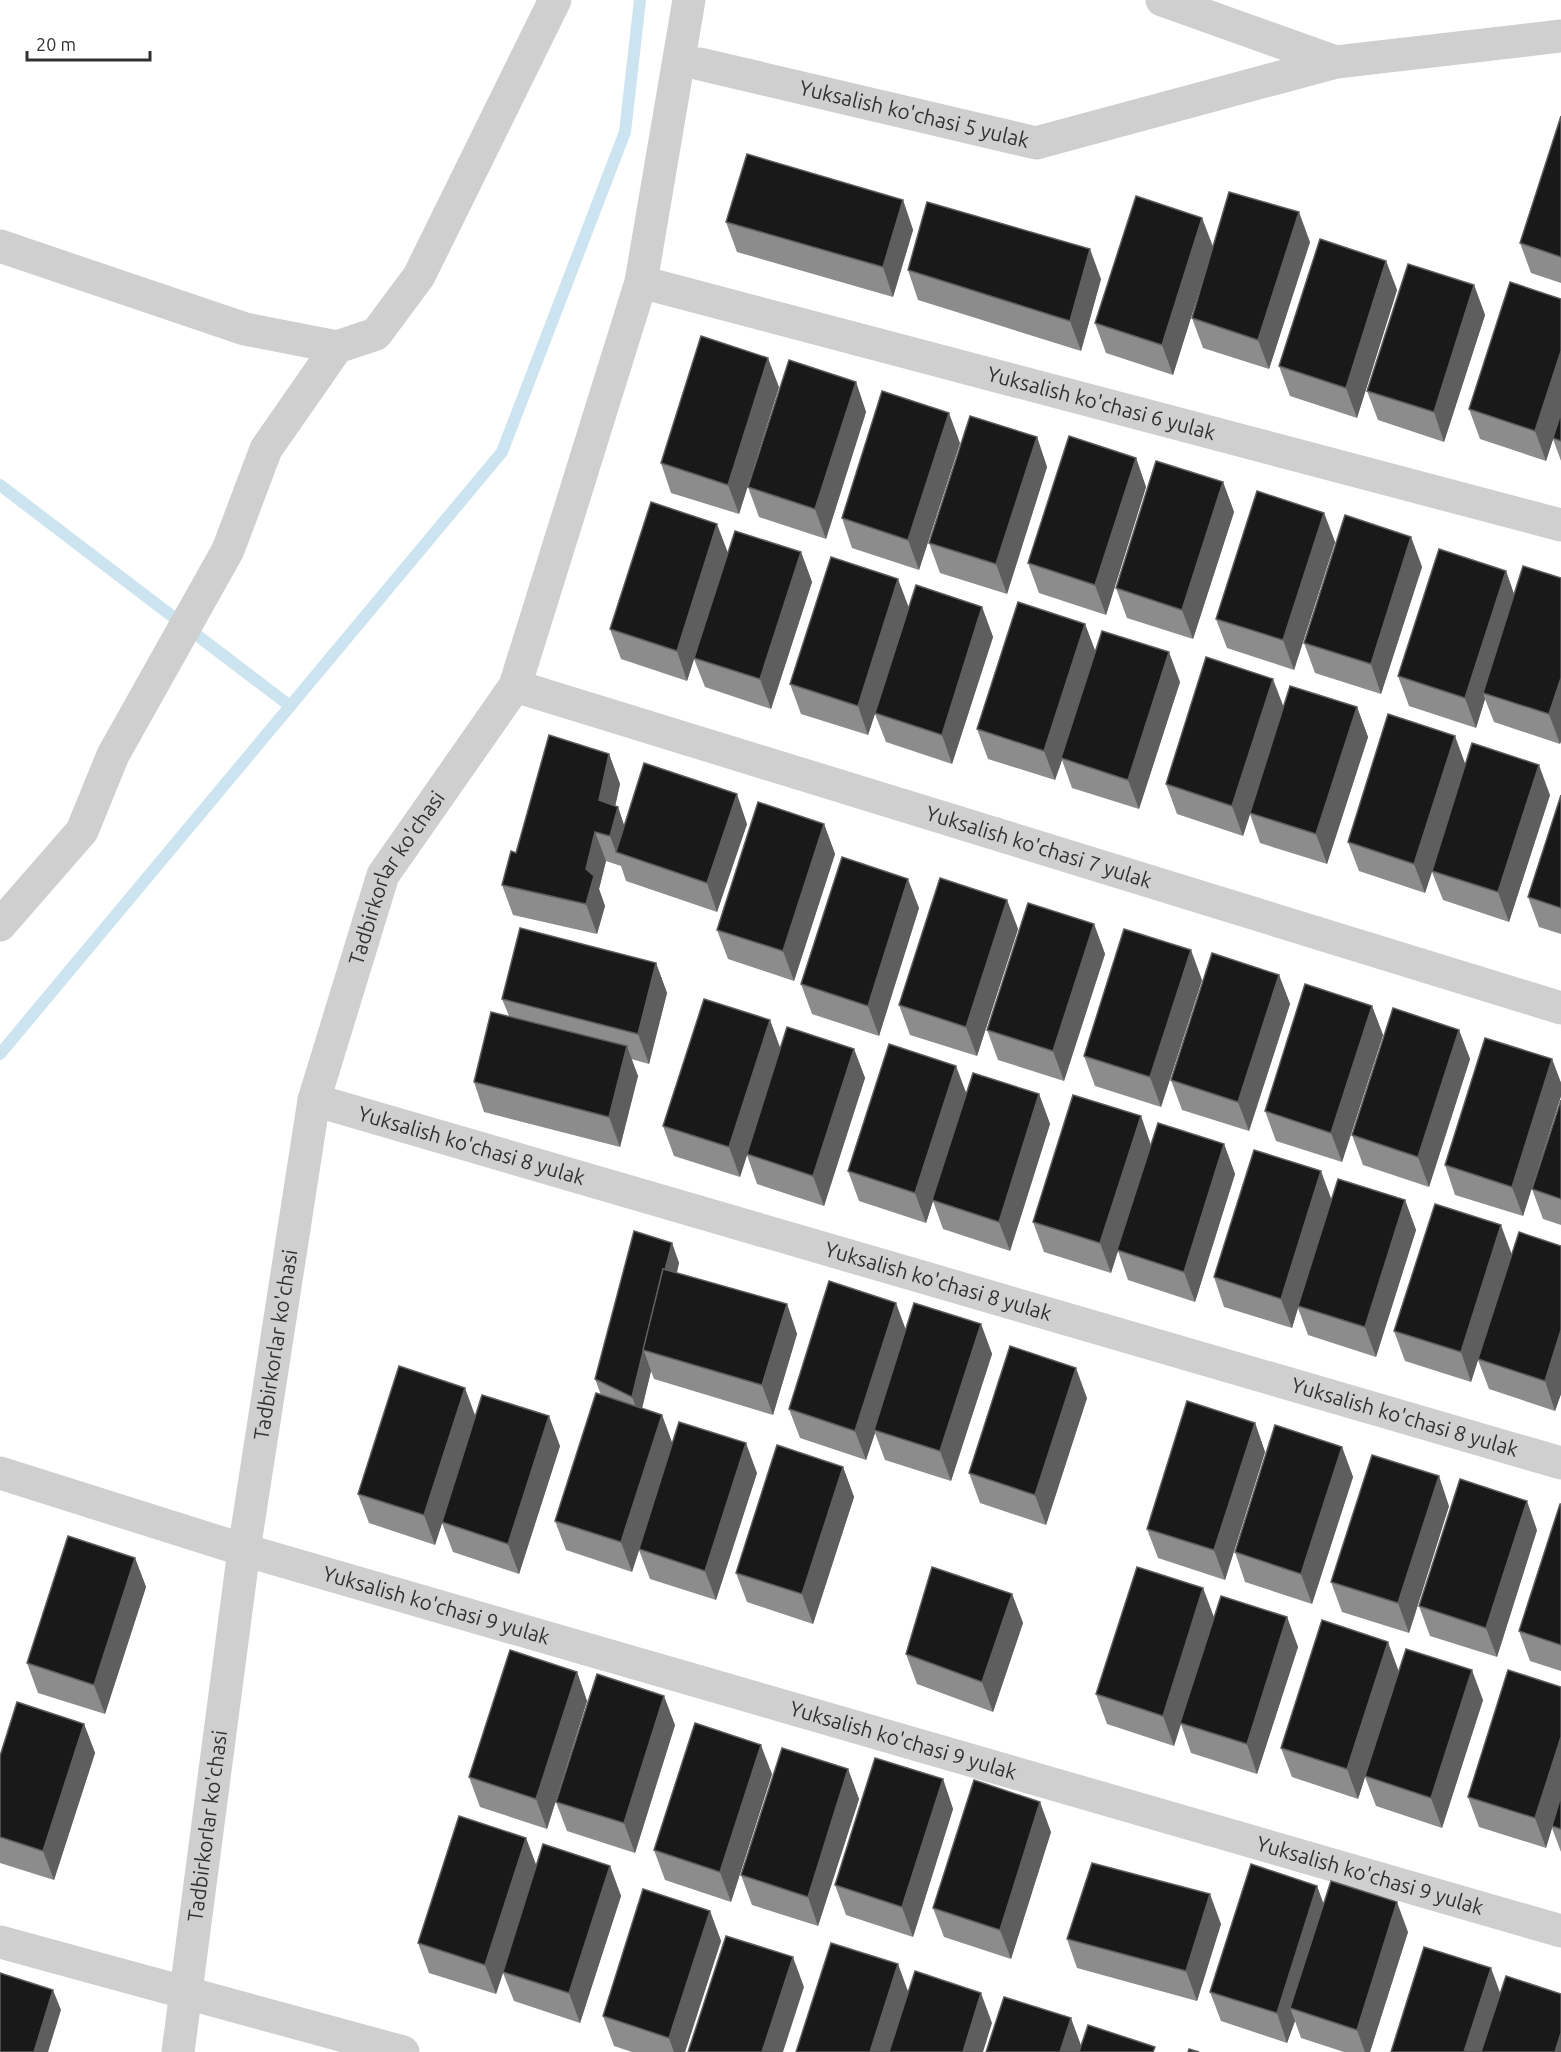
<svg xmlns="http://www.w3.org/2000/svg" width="1561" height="2052" font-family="Ubuntu,sans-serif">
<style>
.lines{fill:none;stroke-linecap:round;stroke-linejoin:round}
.stream{stroke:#cbe4f0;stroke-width:12}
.minor{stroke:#cfcfcf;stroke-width:33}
.wall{fill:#8c8c8c}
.shaded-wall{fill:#5e5e5e}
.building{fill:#191919;stroke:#5e5e5e;stroke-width:1.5}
.labels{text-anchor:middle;stroke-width:6;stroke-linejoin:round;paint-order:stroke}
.street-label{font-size:21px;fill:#323232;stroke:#fff}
</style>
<rect width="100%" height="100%" fill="#fff"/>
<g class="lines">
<g class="stream">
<polyline points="0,485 290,706"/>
<polyline points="0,1054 502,452 625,132 640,0"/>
</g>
<g class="minor">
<polyline points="1162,0 1336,62"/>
<path id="s1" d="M700 64 1036 143 1336 62 1561 36"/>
<polyline points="0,246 245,329 337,347 376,334 419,276 555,0"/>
<path id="s2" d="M641 282 1561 525"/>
<path id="s3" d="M515 686 1561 1008"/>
<polyline points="0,925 82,831 113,755 228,550 266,449 337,347"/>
<path id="s4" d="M314 1100 1561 1463"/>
<path id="s5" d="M0 1473 244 1550 1561 1931"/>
<polyline points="0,1942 403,2052"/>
<path id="s6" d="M178 2052 244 1550 314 1100 383 875 515 686 641 282 689 0"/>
</g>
</g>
<g class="wall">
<polygon points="1561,116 1561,283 1531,273 1520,243"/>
<polygon points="903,200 913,230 893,297 737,252 726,222"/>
<polygon points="1202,218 1213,246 1310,242 1269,369 1203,348 1192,318 1204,275 1173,375 1106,353 1095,323"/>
<polygon points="1386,261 1397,290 1357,418 1290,396 1279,366"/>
<polygon points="908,270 1101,279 1081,351 918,300"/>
<polygon points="1474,285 1485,315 1444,442 1378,420 1367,391"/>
<polygon points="1561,299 1561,461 1553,439 1546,461 1480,439 1469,409"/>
<polygon points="856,382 866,412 826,539 759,517 748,487"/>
<polygon points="779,387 739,514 671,493 661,463"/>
<polygon points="1037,437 1047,467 1007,594 940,573 929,543"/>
<polygon points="960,443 919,570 852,548 842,518"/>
<polygon points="1136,458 1146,487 1106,615 1039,593 1028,563"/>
<polygon points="1223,482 1234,512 1193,639 1127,618 1116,588"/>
<polygon points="1324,513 1335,542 1294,670 1227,648 1216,619"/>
<polygon points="1411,537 1422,567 1381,694 1315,673 1304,643"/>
<polygon points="728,552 801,552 812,582 771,709 705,687 694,659 687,681 621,659 610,629"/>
<polygon points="1506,571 1514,594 1561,578 1561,741 1560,744 1494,722 1485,699 1476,728 1409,706 1398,676"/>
<polygon points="909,607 982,607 993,637 952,764 886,742 875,714 868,735 801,714 790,684"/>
<polygon points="1085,624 1095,651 1180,682 1139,809 1072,788 1062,760 1055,780 988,759 977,729"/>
<polygon points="1283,707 1357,707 1368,737 1327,864 1260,843 1250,814 1243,836 1177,814 1166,784"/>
<polygon points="609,754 620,784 615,806 618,807 624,825 747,824 717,912 626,881 621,866 606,861 599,889 605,906 597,934 513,915 502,885 516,853"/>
<polygon points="1466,765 1550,795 1509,922 1443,900 1432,872 1425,893 1359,871 1348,842"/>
<polygon points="1561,795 1561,934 1539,927 1528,897"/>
<polygon points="824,824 835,854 794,981 728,959 717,930"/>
<polygon points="1007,900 1018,929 977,1056 910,1035 899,1005"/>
<polygon points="919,908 879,1036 812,1014 801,984"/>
<polygon points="1094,924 1105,954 1064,1081 998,1060 987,1030"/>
<polygon points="656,963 667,993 649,1064 631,1059 638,1076 620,1147 484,1112 474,1082 509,1016 502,999"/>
<polygon points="1279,975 1290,1004 1249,1131 1182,1110 1171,1080"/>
<polygon points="1202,980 1161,1107 1095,1086 1084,1056"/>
<polygon points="1372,1006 1383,1035 1342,1162 1276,1141 1265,1111"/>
<polygon points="770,1020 780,1049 854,1049 865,1078 824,1206 757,1184 747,1155 740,1177 674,1156 663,1126"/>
<polygon points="1459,1030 1470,1059 1429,1187 1363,1165 1352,1135"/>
<polygon points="1552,1059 1561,1083 1561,1096 1523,1216 1455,1195 1445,1165"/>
<polygon points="966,1094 1039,1094 1050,1124 1010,1251 943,1229 933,1201 926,1223 859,1201 848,1171"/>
<polygon points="1561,1100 1561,1225 1543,1219 1532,1189"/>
<polygon points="1141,1116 1151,1145 1224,1144 1235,1174 1195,1302 1128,1280 1118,1251 1111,1273 1044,1252 1033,1222"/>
<polygon points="1332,1199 1405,1200 1416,1230 1376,1357 1308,1335 1298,1308 1292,1328 1224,1307 1214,1277"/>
<polygon points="672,1243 679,1263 677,1273 787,1304 797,1334 773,1415 654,1379 651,1371 642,1408 662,1415 672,1443 757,1473 716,1600 650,1579 639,1550 632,1572 566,1550 555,1521 601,1395 595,1379"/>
<polygon points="1561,1246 1561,1394 1555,1411 1489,1389 1478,1360 1471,1382 1405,1361 1394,1331 1512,1254"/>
<polygon points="981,1324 992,1354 951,1481 885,1460 875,1433 866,1460 800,1438 789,1409 906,1329"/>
<polygon points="1087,1398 1046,1525 980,1503 969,1473"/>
<polygon points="476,1417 560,1446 519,1574 453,1552 442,1523 435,1545 369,1523 358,1494"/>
<polygon points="1255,1423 1265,1452 1225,1580 1158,1558 1147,1529"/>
<polygon points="1342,1447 1353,1477 1312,1604 1245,1582 1235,1552"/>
<polygon points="843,1467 854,1497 813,1624 747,1602 736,1573"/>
<polygon points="1561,1504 1561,1671 1530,1661 1519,1631"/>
<polygon points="1449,1506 1409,1633 1342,1612 1331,1582"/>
<polygon points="1537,1530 1497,1657 1430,1636 1419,1606"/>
<polygon points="135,1558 146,1587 105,1714 38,1693 27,1663"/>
<polygon points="1203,1588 1214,1617 1287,1617 1298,1647 1257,1774 1191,1753 1181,1724 1174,1746 1107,1724 1096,1694"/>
<polygon points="1012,1594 1023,1623 993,1712 917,1684 906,1654"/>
<polygon points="1508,1670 1561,1829 1561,1852 1552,1828 1546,1848 1479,1827 1468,1797"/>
<polygon points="1399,1671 1483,1700 1442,1828 1376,1806 1365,1777 1358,1799 1292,1777 1281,1748"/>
<polygon points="577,1672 587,1701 547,1829 480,1807 469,1777"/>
<polygon points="84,1724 95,1753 54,1880 0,1863 0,1756"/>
<polygon points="675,1725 635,1853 567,1831 556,1802"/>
<polygon points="848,1769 859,1799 818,1926 752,1905 741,1875"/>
<polygon points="772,1774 731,1902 665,1880 654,1850"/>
<polygon points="943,1779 953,1809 913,1937 846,1915 835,1885"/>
<polygon points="1051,1832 1011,1959 944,1937 933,1908"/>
<polygon points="526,1838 536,1866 610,1866 621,1896 580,2023 514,2001 503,1973 496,1994 429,1973 418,1943"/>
<polygon points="1317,1886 1323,1903 1408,1932 1370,2052 1344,2052 1301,2038 1295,2021 1287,2043 1221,2021 1210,1992"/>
<polygon points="710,1911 721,1941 685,2052 632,2052 614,2046 603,2016"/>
<polygon points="1221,1924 1197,2001 1077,1968 1067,1939"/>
</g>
<g class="shaded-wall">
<polygon points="903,200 913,230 893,297 883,267"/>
<polygon points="1299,212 1310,242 1269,369 1258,340"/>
<polygon points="1202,218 1213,248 1173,375 1162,345"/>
<polygon points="1090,249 1101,279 1081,351 1070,321"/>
<polygon points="1386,261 1397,290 1357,418 1346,388"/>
<polygon points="1474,285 1485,315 1444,442 1434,412"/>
<polygon points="1561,351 1561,415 1546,461 1535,431"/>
<polygon points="768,358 779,387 739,514 728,485"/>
<polygon points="856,382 866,412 826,539 815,509"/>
<polygon points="949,413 960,443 919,570 908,540"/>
<polygon points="1037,437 1047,467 1007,594 996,564"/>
<polygon points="1136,458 1146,487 1106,615 1095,585"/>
<polygon points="1223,482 1234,512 1193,639 1182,610"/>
<polygon points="1324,513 1335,542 1294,670 1283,640"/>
<polygon points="717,524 728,553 687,681 677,651"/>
<polygon points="1411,537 1422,567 1381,694 1371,664"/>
<polygon points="801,552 812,582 771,709 760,679"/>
<polygon points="1506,571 1516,600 1483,693 1485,699 1476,728 1465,698"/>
<polygon points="898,579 909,608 868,735 858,706"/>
<polygon points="982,607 993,637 952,764 942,735"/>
<polygon points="1085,624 1096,653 1061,758 1062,760 1055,780 1044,751"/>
<polygon points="1169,652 1180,682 1139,809 1128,780"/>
<polygon points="1561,678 1561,741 1560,744 1549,714"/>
<polygon points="1273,679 1284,708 1243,836 1232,806"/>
<polygon points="1357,707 1368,737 1327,864 1316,834"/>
<polygon points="1455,736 1466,766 1425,893 1414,864"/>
<polygon points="609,754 620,784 610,830 599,800"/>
<polygon points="1539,765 1550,795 1509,922 1498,892"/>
<polygon points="737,794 747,824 717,912 707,883"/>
<polygon points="618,807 628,837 616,852 610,836"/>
<polygon points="824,824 835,854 794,981 783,951"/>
<polygon points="595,832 606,861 599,889 605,906 597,934 586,904 586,869"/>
<polygon points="908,879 919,908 879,1036 868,1006"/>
<polygon points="1007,900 1018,929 977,1056 966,1027"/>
<polygon points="1094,924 1105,954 1064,1081 1053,1051"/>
<polygon points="1191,950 1202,980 1161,1107 1150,1077"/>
<polygon points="656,963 667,993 649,1064 638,1034"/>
<polygon points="1279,975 1290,1004 1249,1131 1238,1102"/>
<polygon points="1372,1006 1383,1035 1342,1162 1331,1133"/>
<polygon points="770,1020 781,1050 740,1177 729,1147"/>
<polygon points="1459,1030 1470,1059 1429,1187 1418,1157"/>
<polygon points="627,1046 638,1076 620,1147 609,1117"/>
<polygon points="854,1049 865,1078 824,1206 813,1176"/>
<polygon points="1552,1059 1561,1083 1561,1096 1523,1216 1512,1187"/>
<polygon points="956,1066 967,1095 926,1223 915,1193"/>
<polygon points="1039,1094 1050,1124 1010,1251 999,1222"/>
<polygon points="1141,1116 1151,1146 1111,1273 1100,1243"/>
<polygon points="1224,1144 1235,1174 1195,1302 1184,1272"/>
<polygon points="1321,1171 1332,1201 1298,1306 1298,1308 1292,1328 1281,1299"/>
<polygon points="1405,1200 1416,1230 1376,1357 1365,1327"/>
<polygon points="1501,1225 1512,1255 1471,1382 1461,1352"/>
<polygon points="672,1243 679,1263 656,1353 644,1350"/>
<polygon points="896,1303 907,1333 874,1430 875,1433 866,1460 855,1431"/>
<polygon points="787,1304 797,1334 773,1415 762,1385"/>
<polygon points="981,1324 992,1354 951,1481 940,1451"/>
<polygon points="1561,1330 1561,1394 1555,1411 1545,1381"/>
<polygon points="644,1351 651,1371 640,1417 632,1397"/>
<polygon points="1076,1368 1087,1398 1046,1525 1035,1495"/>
<polygon points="465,1388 476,1418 435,1545 424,1515"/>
<polygon points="662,1415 673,1445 632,1572 621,1542"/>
<polygon points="549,1416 560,1446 519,1574 508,1544"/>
<polygon points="1255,1423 1265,1452 1225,1580 1214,1550"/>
<polygon points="746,1443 757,1473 716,1600 705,1571"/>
<polygon points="1342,1447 1353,1477 1312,1604 1301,1574"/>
<polygon points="843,1467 854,1497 813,1624 802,1594"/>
<polygon points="1439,1476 1449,1506 1409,1633 1398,1603"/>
<polygon points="1527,1501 1537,1530 1497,1657 1486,1628"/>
<polygon points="135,1558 146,1587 105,1714 94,1685"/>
<polygon points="1203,1588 1214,1618 1174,1746 1163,1716"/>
<polygon points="1012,1594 1023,1623 993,1712 982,1682"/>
<polygon points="1287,1617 1298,1647 1257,1774 1247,1744"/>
<polygon points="1388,1642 1399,1672 1358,1799 1347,1769"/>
<polygon points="1472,1670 1483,1700 1442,1828 1431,1798"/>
<polygon points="577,1672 587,1701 547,1829 536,1799"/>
<polygon points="664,1696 675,1725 635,1853 624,1823"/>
<polygon points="84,1724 95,1753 54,1880 43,1851"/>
<polygon points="1561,1737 1561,1800 1552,1826 1552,1828 1546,1848 1535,1818"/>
<polygon points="761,1745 772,1774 731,1902 720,1872"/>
<polygon points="848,1769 859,1799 818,1926 808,1897"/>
<polygon points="943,1779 953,1809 913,1937 902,1907"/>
<polygon points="1040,1802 1051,1832 1011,1959 1000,1930"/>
<polygon points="526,1838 537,1867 496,1994 485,1965"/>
<polygon points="610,1866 621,1896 580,2023 569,1993"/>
<polygon points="1317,1886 1328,1916 1290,2008 1295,2021 1287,2043 1277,2013"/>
<polygon points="1210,1894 1221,1924 1197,2001 1186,1971"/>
<polygon points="1397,1902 1408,1932 1370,2052 1365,2052 1357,2030"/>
<polygon points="710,1911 721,1941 685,2052 674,2052 669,2038"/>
<polygon points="793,1957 804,1987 783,2052 762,2052"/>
<polygon points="898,1964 909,1994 890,2052 870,2052"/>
<polygon points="1491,1968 1502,1998 1485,2052 1464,2052"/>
<polygon points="53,1990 61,2010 48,2052 34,2052"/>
<polygon points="981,1993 992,2023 983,2052 963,2052"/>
<polygon points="1071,2018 1082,2048 1080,2052 1060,2052"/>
<polygon points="1561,2033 1561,2052 1555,2052"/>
</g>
<g class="building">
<polygon points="1561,116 1561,257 1520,243"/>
<polygon points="747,154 903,200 883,267 726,222"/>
<polygon points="1229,192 1299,212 1258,340 1192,318"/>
<polygon points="1136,196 1202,218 1162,345 1095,323"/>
<polygon points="927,202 1090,249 1070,321 908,270"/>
<polygon points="1320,239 1386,261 1346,388 1279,366"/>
<polygon points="1408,264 1474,285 1434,412 1367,391"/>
<polygon points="1510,282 1561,299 1561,351 1535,431 1469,409"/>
<polygon points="701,336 768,358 728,485 661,463"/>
<polygon points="789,360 856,382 815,509 748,487"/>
<polygon points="882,391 949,413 908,540 842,518"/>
<polygon points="1561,413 1561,441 1553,438"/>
<polygon points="970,416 1037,437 996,564 929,543"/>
<polygon points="1069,436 1136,458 1095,585 1028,563"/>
<polygon points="1156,461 1223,482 1182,610 1116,588"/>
<polygon points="1257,491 1324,513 1283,640 1216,619"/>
<polygon points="651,502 717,524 677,651 610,629"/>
<polygon points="1345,515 1411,537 1371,664 1304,643"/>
<polygon points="735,531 801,552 760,679 694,658"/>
<polygon points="1439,549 1506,571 1465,698 1398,676"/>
<polygon points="831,557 898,579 858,706 790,684"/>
<polygon points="1523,566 1561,578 1561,678 1549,714 1483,693"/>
<polygon points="916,585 982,607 942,735 875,713"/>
<polygon points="1018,602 1085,624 1044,751 977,729"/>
<polygon points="1102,631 1169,652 1128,780 1061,758"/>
<polygon points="1206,657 1273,679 1232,806 1166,784"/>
<polygon points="1290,686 1357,707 1316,834 1250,813"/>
<polygon points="1388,714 1455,736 1414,864 1348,842"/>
<polygon points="549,735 609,754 599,800 618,807 610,836 595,832 586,869 594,876 586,904 502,885 511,851 516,853"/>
<polygon points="1472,743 1539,765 1498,892 1432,871"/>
<polygon points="644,763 737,794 707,883 616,852"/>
<polygon points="1561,795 1561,908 1528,897"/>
<polygon points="758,802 824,824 783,951 717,930"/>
<polygon points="842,857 908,879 868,1006 801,984"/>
<polygon points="940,878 1007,900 966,1027 899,1005"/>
<polygon points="1028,903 1094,924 1053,1051 987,1030"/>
<polygon points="520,928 656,963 638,1034 502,999"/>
<polygon points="1124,929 1191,950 1150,1077 1084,1056"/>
<polygon points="1212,953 1279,975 1238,1102 1171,1080"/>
<polygon points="1305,984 1372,1006 1331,1133 1265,1111"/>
<polygon points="704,999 770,1020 729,1147 663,1126"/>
<polygon points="1393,1008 1459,1030 1418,1157 1352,1135"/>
<polygon points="491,1012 627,1046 609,1117 474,1082"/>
<polygon points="787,1027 854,1049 813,1176 747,1154"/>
<polygon points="1485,1038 1552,1059 1512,1187 1445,1165"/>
<polygon points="889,1044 956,1066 915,1193 848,1171"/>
<polygon points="973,1073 1039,1094 999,1222 932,1200"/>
<polygon points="1073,1095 1141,1116 1100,1243 1033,1222"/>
<polygon points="1561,1100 1561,1199 1532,1189"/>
<polygon points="1158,1123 1224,1144 1184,1272 1117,1250"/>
<polygon points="1254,1150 1321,1171 1281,1299 1214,1277"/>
<polygon points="1338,1179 1405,1200 1365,1327 1298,1306"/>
<polygon points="1435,1204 1501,1225 1461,1352 1394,1331"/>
<polygon points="634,1231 672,1243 665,1270 663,1269 632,1397 595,1379"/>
<polygon points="1519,1232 1561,1246 1561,1330 1545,1381 1478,1359"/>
<polygon points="663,1269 787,1304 762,1385 643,1350"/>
<polygon points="829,1281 896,1303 855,1431 789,1409"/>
<polygon points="914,1303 981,1324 940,1451 874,1430"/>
<polygon points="1010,1346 1076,1368 1035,1495 969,1473"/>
<polygon points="399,1366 465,1388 424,1515 358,1494"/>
<polygon points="596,1393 662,1415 621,1542 555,1521"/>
<polygon points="482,1395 549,1416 508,1544 442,1522"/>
<polygon points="1187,1401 1255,1423 1214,1550 1147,1529"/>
<polygon points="679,1422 746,1443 705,1571 639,1549"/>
<polygon points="1275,1425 1342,1447 1301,1574 1235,1552"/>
<polygon points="777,1445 843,1467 802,1594 736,1573"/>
<polygon points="1372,1455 1439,1476 1398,1603 1331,1582"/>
<polygon points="1460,1479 1527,1501 1486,1628 1419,1606"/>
<polygon points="1560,1504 1561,1504 1561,1645 1519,1631"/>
<polygon points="68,1536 135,1558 94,1685 27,1663"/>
<polygon points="932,1567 1012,1594 982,1682 906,1654"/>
<polygon points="1137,1567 1203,1588 1163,1716 1096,1694"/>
<polygon points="1221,1596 1287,1617 1247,1744 1180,1723"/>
<polygon points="1322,1620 1388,1642 1347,1769 1281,1748"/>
<polygon points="1406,1649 1472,1670 1431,1798 1365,1776"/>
<polygon points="510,1650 577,1672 536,1799 469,1777"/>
<polygon points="1508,1670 1561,1687 1561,1737 1535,1818 1468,1797"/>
<polygon points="597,1674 664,1696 624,1823 556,1802"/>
<polygon points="17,1702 84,1724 43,1851 0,1837 0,1756"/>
<polygon points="695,1723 761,1745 720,1872 654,1850"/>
<polygon points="782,1748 848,1769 808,1897 741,1875"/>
<polygon points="875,1758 943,1779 902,1907 835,1885"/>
<polygon points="974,1780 1040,1802 1000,1930 933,1908"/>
<polygon points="1561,1796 1561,1829 1552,1826"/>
<polygon points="459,1816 526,1838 485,1965 418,1943"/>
<polygon points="543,1844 610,1866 569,1993 503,1972"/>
<polygon points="1092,1863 1210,1894 1186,1971 1067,1939"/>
<polygon points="1251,1864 1317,1886 1277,2013 1210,1992"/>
<polygon points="1331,1881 1397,1902 1357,2030 1290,2008"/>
<polygon points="643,1889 710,1911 669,2038 603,2016"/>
<polygon points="726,1936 793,1957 762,2052 688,2052"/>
<polygon points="831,1943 898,1964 870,2052 796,2052"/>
<polygon points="1424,1947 1491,1968 1464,2052 1391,2052"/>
<polygon points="915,1971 981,1993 963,2052 889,2052"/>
<polygon points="0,1973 53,1990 34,2052 0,2052"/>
<polygon points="1506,1976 1561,1994 1561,2033 1555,2052 1481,2052"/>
<polygon points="1004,1997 1071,2018 1060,2052 986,2052"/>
<polygon points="1088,2025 1155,2047 1153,2052 1079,2052"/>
<polygon points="1189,2049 1199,2052 1188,2052"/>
</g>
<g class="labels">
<g class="street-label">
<text dy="7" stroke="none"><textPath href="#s1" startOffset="220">Yuksalish ko'chasi 5 yulak</textPath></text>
<text dy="7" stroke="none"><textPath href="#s2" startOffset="476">Yuksalish ko'chasi 6 yulak</textPath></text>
<text dy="7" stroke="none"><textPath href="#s3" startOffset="548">Yuksalish ko'chasi 7 yulak</textPath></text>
<text dy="7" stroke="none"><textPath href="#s6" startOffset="1200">Tadbirkorlar ko'chasi</textPath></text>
<text dy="7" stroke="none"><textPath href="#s4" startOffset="164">Yuksalish ko'chasi 8 yulak</textPath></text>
<text dy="7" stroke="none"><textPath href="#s4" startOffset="650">Yuksalish ko'chasi 8 yulak</textPath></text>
<text dy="7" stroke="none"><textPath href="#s6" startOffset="714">Tadbirkorlar ko'chasi</textPath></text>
<text dy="7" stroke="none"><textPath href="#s4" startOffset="1136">Yuksalish ko'chasi 8 yulak</textPath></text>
<text dy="7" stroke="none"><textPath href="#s5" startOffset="456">Yuksalish ko'chasi 9 yulak</textPath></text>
<text dy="7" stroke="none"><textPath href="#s5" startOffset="942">Yuksalish ko'chasi 9 yulak</textPath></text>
<text dy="7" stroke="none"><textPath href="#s6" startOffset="228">Tadbirkorlar ko'chasi</textPath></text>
<text dy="7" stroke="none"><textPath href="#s5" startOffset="1428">Yuksalish ko'chasi 9 yulak</textPath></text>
</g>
</g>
<path d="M27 51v9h123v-9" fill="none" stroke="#323232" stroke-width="3"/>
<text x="36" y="51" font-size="18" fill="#323232" stroke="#ffffff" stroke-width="4.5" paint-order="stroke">20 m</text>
</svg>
